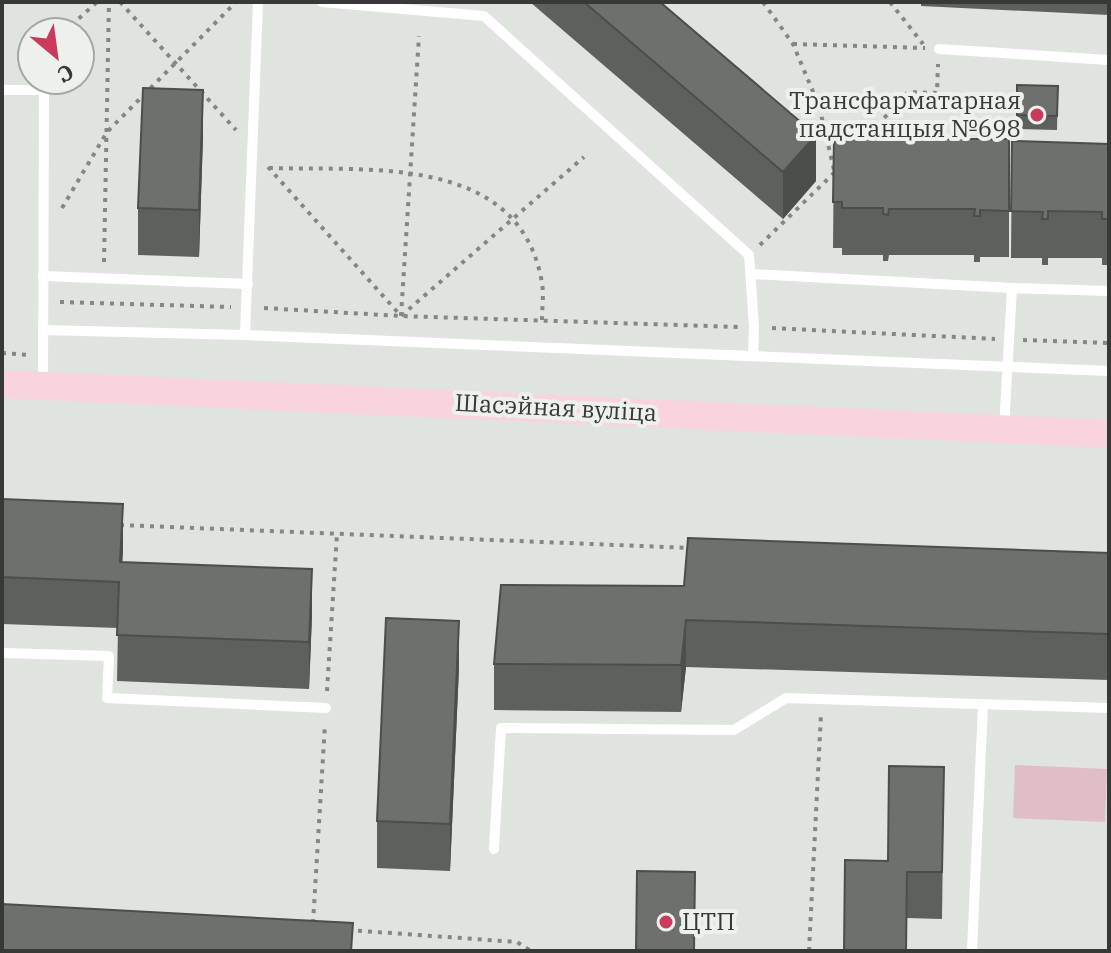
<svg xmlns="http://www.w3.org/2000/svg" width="1111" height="953" font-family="'IBM Plex Serif',serif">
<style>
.green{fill:#dfbfc3}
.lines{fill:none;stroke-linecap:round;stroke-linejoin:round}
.path{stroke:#848784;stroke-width:4;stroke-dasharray:4 6;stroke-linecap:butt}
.service{stroke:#fff;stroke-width:10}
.secondary{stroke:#f9d4da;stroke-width:28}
.wall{fill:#5e605d}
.shaded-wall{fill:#4c4e4c}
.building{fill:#6d706c;stroke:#4c4e4c;stroke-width:2}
.poi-dot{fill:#c93a5d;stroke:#edf1ec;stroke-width:3}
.labels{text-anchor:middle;stroke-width:8;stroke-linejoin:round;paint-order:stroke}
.poi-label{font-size:24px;fill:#373937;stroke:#edf1ec;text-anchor:end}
.street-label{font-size:24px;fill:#373937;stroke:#edf1ec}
</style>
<rect width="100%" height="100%" fill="#dfe4df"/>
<polygon class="green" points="1015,765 1107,769 1105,822 1013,818"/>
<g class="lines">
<g class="path">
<polyline points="120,2 236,130"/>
<polyline points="763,2 793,44 819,106 835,174"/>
<polyline points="890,2 923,44"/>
<polyline points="64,32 97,2"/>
<polyline points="793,44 925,48"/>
<polyline points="864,140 908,92 937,93 938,64"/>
<polyline points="268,167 401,316 584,157"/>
<path d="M269 168C367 171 520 153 542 283 544 295 542 308 542 320"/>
<polyline points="62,208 107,132 236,2"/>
<polyline points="760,245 834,173"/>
<polyline points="104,262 109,2"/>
<polyline points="60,302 231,307"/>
<polyline points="264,308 401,316 739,327"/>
<polyline points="401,316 419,36"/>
<polyline points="772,328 995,339"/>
<polyline points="1023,340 1109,343"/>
<polyline points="2,353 28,355"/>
<polyline points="120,525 691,548"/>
<polyline points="327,691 337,534"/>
<polyline points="313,923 325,724"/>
<polyline points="348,930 517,942 531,951"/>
<polyline points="809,951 821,714"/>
</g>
<g class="service">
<polyline points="322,2 484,16 749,255 754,327 753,356"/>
<polyline points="939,49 1109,60"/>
<polyline points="2,90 44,90 43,383"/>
<polyline points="751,274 1012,288"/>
<polyline points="43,276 248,284"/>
<polyline points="43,330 245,335 1109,371"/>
<polyline points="245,335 258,2"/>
<polyline points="1004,428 1012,288 1109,291"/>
<polyline points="2,653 109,656 107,698 326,708"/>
<polyline points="494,849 501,728 734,730 786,698 1109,708"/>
<polyline points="972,951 983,705"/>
</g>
<polyline class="secondary" points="2,384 1109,434"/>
</g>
<g class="wall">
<polygon points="530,2 660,2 816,181 783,219"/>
<polygon points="921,2 1109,2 1109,15 921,6"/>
<polygon points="1017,85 1058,86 1057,130 1017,129"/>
<polygon points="203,136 199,257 138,255 138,208"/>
<polygon points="834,139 1009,139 1009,257 980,257 980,262 974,262 974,255 889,255 888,261 883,261 883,255 842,255 842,248 833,248"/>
<polygon points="1012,141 1109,144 1109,265 1102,265 1102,258 1048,258 1048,265 1042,265 1042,258 1011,258"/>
<polygon points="2,499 123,550 122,562 312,615 309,689 117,681 118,628 2,624"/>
<polygon points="1109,553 1109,680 686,667 681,712 494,710 494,664 684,586"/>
<polygon points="459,667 450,871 377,868 377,821"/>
<polygon points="944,767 942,919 907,918 888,861"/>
</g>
<g class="shaded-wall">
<polygon points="203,90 203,136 199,257 199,210"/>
<polygon points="816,135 816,181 783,219 783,172"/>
<polygon points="123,504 123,550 120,608 120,562"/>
<polygon points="312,569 312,615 309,689 309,642"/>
<polygon points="686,620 686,667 681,712 681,665"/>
<polygon points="459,621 459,667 450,871 450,824"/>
</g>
<g class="building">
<polygon points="584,2 660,2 816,135 783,172"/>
<polygon points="1017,85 1058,86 1057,116 1017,115"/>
<polygon points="143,88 203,90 199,210 138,208"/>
<polygon points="834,139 1009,139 1009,211 980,210 980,216 974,216 975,209 889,209 888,215 883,214 883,208 842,208 842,202 833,202"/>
<polygon points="1012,141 1109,144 1109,219 1102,219 1102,212 1048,211 1048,219 1042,219 1043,212 1011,211"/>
<polygon points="2,499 123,504 120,562 312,569 309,642 117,635 119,582 2,577"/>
<polygon points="688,538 1109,553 1109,634 686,620 681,665 494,664 501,585 684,586"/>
<polygon points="386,618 459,621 450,824 377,821"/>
<polygon points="889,766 944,767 942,872 907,872 906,951 844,951 845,860 888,861"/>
<polygon points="637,871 695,872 694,951 636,951"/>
<polygon points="2,904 353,923 351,951 2,951"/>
</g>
<g class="poi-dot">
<circle cx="1037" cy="115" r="8"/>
<circle cx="666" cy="922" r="8"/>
</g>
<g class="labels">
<g class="poi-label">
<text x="1021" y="109">Трансфарматарная<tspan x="1021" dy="28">падстанцыя №698</tspan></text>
<text x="682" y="930" text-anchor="start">ЦТП</text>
</g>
<g class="street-label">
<text transform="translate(556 408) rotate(3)" y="8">Шасэйная вуліца</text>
</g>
</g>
<rect width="1111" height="953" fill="none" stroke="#373937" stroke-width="8"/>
<g transform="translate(56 56) rotate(151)"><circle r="38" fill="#edf1ec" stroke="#a4a7a4" stroke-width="2"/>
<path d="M0-6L14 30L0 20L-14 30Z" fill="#c93a5d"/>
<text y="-12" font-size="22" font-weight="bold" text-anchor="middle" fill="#373937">С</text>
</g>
</svg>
